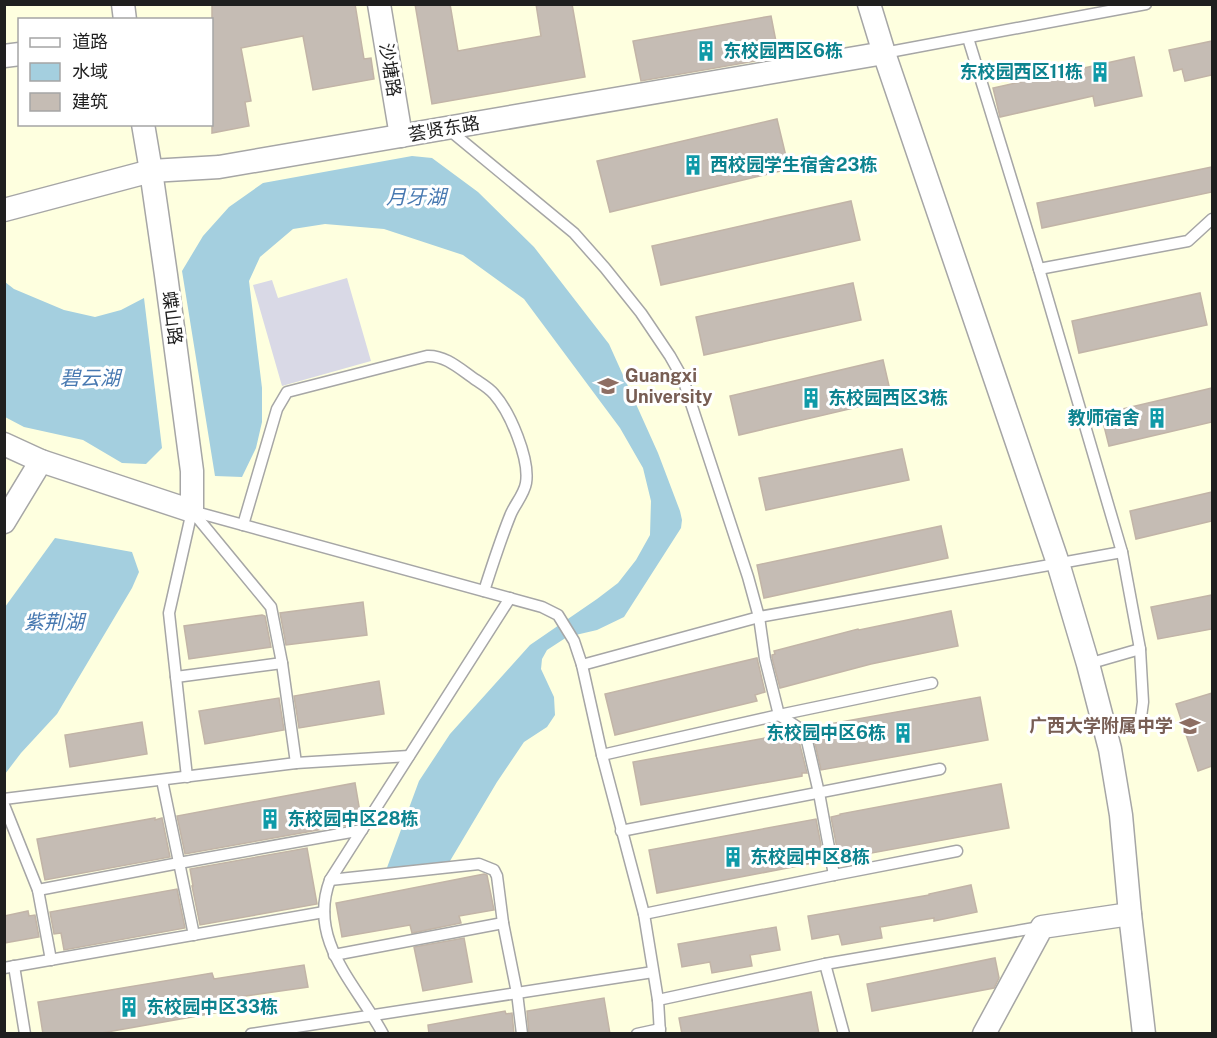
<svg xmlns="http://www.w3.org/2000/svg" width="1217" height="1038" font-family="'Public Sans','Noto Sans SC',sans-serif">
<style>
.education{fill:#feffdf;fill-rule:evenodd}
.plaza{fill:#d9d9e6}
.water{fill:#a4cfdf}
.building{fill:#c5bcb4;stroke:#c2b4a7;stroke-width:1.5}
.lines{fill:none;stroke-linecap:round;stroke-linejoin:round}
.service-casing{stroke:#a6a6a6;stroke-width:13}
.minor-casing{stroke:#a6a6a6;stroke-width:25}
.service{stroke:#fff;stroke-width:10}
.minor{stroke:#fff;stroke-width:22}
.labels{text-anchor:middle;stroke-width:6;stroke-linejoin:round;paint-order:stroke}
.culture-label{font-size:18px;font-weight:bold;fill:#0d838f;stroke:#fff;text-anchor:start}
.street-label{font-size:18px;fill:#1f1f1f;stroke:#fff}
.education-label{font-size:18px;font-weight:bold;fill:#785e54;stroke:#fff;text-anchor:start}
.water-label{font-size:20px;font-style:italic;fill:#4879b1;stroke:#fff}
</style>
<rect width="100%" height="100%" fill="#f0ede5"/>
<path class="education" d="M5 5H1212V1033L5 1034ZM20 20H212V124H20Z"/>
<polygon class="plaza" points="347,278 371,361 282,386 253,285 272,280 278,298"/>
<g class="water">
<polygon points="412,156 432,158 478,192 534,247 609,344 658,453 680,511 682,520 681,528 624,617 597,630 567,637 547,650 542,659 541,669 554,697 555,715 547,727 524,742 497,782 447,866 385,873 419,781 450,734 530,645 597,599 618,583 636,560 650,535 651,501 643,468 620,428 524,299 463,255 384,229 325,224 293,229 260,257 249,281 262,388 262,422 256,448 242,477 215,476 182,271 203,236 229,207 263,183"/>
<polygon points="5,282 14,289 64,310 95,317 121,310 144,298 162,448 146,464 122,463 83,440 24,427 5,417"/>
<path d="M55 538 132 552 139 572 132 588 57 714 21 753 5 774C4 764 3 753 4 743 5 735 8 731 4 723L5 607Z"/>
</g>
<g class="building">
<polygon points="212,4 355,4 364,59 371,58 374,79 313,90 303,36 241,48 251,101 245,102 249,126 212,133"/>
<polygon points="415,4 450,4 458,51 541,36 536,4 572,4 585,77 432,104"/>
<polygon points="771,16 779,57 641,81 633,41"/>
<polygon points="1212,41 1212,75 1185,81 1182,69 1174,71 1169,50"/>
<polygon points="1134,57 1142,96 1095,106 1093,96 1000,117 993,88"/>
<polygon points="777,119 789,169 610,212 597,161"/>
<polygon points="1212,167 1212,192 1042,228 1037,203"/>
<polygon points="851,201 860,240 661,285 652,246"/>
<polygon points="853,283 861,320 704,355 696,317"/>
<polygon points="1200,293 1207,325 1079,353 1072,321"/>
<polygon points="883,360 892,399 739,435 730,396"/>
<polygon points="1212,388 1212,422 1109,446 1101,414"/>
<polygon points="902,449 909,480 766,510 759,478"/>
<polygon points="1212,492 1212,521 1136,539 1130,511"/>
<polygon points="941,526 948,558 764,598 757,565"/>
<polygon points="1212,595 1212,629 1158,639 1151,607"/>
<polygon points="363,602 367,635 286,645 280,613"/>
<polygon points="951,611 958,646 871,664 780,688 772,658 772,655 775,654 774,651 858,629 859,630"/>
<polygon points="262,615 265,616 271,647 189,659 184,626"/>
<polygon points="757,658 765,692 755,695 757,701 615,735 605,694"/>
<polygon points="379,681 384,714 299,728 294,696"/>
<polygon points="1212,693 1212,766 1198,771 1176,704"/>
<polygon points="980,697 988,740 821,770 812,730 819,728 818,726"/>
<polygon points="279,698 284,730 205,744 199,711"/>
<polygon points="142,722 147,754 70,767 65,735"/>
<polygon points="793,733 798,737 807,773 802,773 802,776 641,805 633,762"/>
<polygon points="355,783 361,818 357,823 185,854 177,816"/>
<polygon points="1001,784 1009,828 839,859 831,817 840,815 840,814"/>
<polygon points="155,818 155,820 162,818 170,857 45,880 37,839"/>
<polygon points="816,819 824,861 657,893 649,850"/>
<polygon points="307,848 317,904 200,925 192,886 193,886 190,869"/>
<polygon points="484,874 487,875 494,910 459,916 461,923 412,933 410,925 342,937 336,903"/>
<polygon points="971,885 977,912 934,921 934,918 880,927 882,938 842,945 839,934 812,939 808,916 929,895 929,894"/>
<polygon points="177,889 185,928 64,950 61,933 54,934 50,912"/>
<polygon points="28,911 29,916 35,915 39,937 4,943 4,916"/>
<polygon points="776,927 780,950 750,955 752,966 712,973 710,962 682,967 678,944"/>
<polygon points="464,938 472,982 423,991 414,947"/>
<polygon points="995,958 999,978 994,988 872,1011 867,984"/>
<polygon points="304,965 308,987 218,1000 220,1012 96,1034 43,1034 38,1002 212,973 214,979"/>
<polygon points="811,992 819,1034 682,1034 679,1018"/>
<polygon points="604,998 610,1034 529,1034 527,1011"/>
<polygon points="505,1011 506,1014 512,1013 514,1034 429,1034 428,1025"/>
</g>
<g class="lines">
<g class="service-casing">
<g id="service">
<polyline points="968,38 1039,269 1122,552 1140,649 1143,702 1141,717"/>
<polyline points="884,53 1146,4"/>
<polyline points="448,129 574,233 605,268 641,313 670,356 683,379 748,577 759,617 765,659 779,715 805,732 819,793 834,875"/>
<polyline points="1039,269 1188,241 1212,219"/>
<polyline points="192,511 542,607 558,615 574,641 582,665 759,617 1122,552"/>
<path d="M243 525 277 409 287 392 427 356C446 355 461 370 476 380 482 384 489 388 494 394 510 412 530 459 526 483 524 495 514 505 510 516 500 541 492 566 484 591"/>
<polyline points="1088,664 1140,649"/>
<polyline points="582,665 602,755 644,914 658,1000 660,1034"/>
<polyline points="176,677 282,663"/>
<polyline points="602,755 779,715 932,683"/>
<polyline points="187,777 169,613 192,511 271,607 282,663 296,763"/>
<polyline points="162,780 194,935"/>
<polyline points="4,799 296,763 409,756"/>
<polyline points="4,805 38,890 51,960"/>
<polyline points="621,831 940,769"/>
<polyline points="330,880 479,864 494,870 497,876 503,923 517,993 522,1034"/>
<polyline points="38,890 179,863 362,830"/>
<polyline points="644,914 834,875 957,851"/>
<polyline points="334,955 503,923"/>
<polyline points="825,964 844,1034"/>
<polyline points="14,966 25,1034"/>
<polyline points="4,968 324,912"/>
<polyline points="658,1000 825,964 1040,927"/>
<polyline points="251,1034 653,972"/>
<path d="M383 1034C357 985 307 941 330 880L510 598"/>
<polyline points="637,1034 660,1029"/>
</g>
</g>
<g class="minor-casing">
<g id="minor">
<polyline points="123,4 125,20"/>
<polyline points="379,4 401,136"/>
<polyline points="869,4 884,53 1058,563 1088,664 1110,749 1121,815 1130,914 1144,1034"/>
<polyline points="4,56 20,54"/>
<polyline points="4,210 151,171 219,167 884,53"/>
<polyline points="4,444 41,461 192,511 192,471 166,275 151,171 143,124"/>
<polyline points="4,522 41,461"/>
<polyline points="984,1034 1042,927 1130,914"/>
</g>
</g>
<use href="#service" class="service"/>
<use href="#minor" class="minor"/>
</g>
<defs>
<g id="building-bare" transform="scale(1.62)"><path d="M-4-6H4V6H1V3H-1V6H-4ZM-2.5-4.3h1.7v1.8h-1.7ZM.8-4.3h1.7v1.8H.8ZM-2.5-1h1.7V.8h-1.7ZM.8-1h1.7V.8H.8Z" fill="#0f9aa8" stroke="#fff" stroke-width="2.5" paint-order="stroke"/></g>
<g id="university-bare" transform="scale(1.62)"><path d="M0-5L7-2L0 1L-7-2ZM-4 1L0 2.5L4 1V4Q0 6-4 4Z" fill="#8d6e63" stroke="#fff" stroke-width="2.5" paint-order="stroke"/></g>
<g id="school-bare" transform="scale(1.62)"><path d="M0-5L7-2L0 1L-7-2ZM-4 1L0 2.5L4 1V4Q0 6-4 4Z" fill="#8d6e63" stroke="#fff" stroke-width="2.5" paint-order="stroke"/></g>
</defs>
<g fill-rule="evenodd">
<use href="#building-bare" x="706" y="51"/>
<use href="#building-bare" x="1100" y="72"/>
<use href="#building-bare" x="693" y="165"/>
<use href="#university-bare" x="608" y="386"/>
<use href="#building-bare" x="811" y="398"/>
<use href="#building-bare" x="1157" y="418"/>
<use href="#school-bare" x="1190" y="726"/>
<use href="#building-bare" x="903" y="733"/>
<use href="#building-bare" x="270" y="819"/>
<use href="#building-bare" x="733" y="857"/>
<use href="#building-bare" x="129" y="1007"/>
</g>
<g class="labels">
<g class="culture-label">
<text x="723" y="57">东校园西区6栋</text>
<text x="1083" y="78" text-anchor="end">东校园西区11栋</text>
<text x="710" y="171">西校园学生宿舍23栋</text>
<text x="828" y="404">东校园西区3栋</text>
<text x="1140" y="424" text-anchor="end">教师宿舍</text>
<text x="886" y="739" text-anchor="end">东校园中区6栋</text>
<text x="287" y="825">东校园中区28栋</text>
<text x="750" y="863">东校园中区8栋</text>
<text x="146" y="1013">东校园中区33栋</text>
</g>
<g class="street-label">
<text transform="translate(390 70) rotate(81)" y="6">沙塘路</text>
<text transform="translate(444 129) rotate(-10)" y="6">荟贤东路</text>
<text transform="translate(172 318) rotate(83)" y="6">蝶山路</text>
</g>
<g class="education-label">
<text x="625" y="382">Guangxi<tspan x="625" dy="21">University</tspan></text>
<text x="1173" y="732" text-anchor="end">广西大学附属中学</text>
</g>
<g class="water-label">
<text x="416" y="204">月牙湖</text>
<text x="90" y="385">碧云湖</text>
<text x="54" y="629">紫荆湖</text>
</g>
</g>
<rect width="1217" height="1038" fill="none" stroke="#1f1f1f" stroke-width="12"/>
<rect x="18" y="18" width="195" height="108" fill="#ffffff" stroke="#a5a5a5" stroke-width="1.5"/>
<rect x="30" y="38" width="30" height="9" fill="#ffffff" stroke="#a5a5a5" stroke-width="1.5"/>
<text x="72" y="48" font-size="18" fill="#1f1f1f">道路</text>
<rect x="30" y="63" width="30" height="18" fill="#a4cfdf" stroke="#a5a5a5" stroke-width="1.5"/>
<text x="72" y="78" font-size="18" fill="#1f1f1f">水域</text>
<rect x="30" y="93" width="30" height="18" fill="#c5bcb4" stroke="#a5a5a5" stroke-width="1.5"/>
<text x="72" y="108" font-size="18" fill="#1f1f1f">建筑</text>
</svg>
